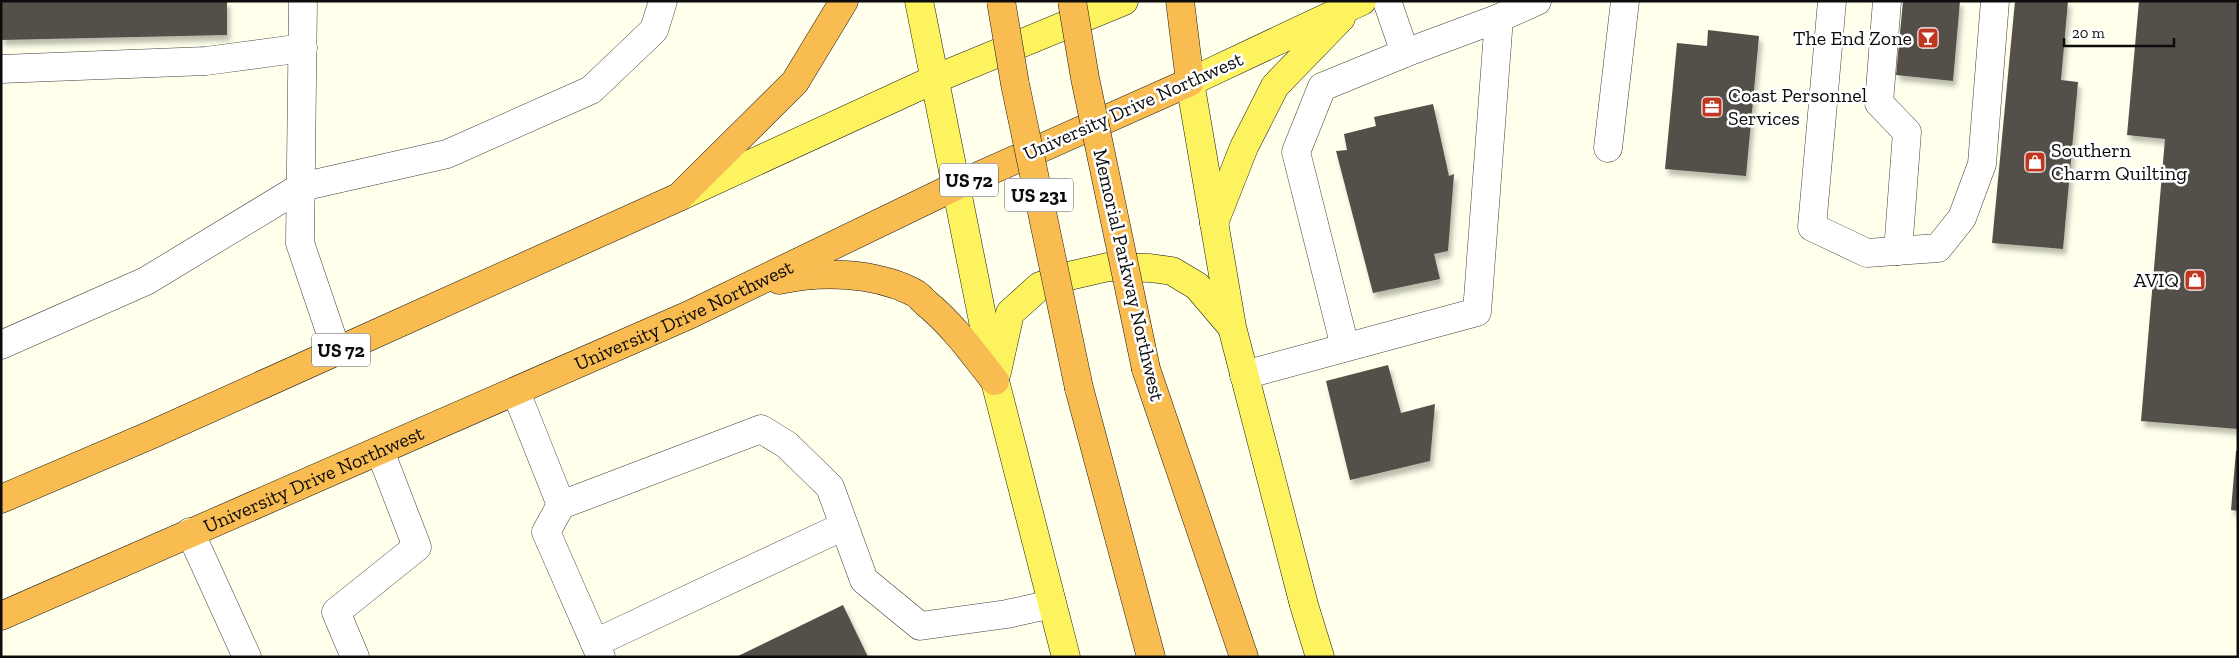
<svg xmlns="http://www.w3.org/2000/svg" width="2239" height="658" font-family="'Zilla Slab',serif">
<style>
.building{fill:#555048;filter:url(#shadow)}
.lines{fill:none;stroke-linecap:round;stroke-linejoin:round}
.minor-casing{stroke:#3f3f3f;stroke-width:29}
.major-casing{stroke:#1d1d1d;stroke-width:29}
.highway-casing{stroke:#1d1d1d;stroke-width:29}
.minor{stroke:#fff;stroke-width:28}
.major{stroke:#fcf35f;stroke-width:28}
.highway{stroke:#f8bc51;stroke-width:28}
.highway-bridge-casing{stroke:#1d1d1d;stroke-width:29;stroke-linecap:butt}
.highway-bridge{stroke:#f8bc51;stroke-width:28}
.labels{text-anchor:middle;stroke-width:5;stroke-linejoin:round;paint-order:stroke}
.shield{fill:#fff;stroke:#555;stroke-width:1}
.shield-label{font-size:19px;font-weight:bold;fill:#0c0c0c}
.poi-label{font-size:20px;fill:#0c0c0c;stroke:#fff;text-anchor:end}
.street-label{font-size:20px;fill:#0c0c0c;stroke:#fff}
</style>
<defs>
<filter id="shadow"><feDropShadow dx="3" dy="5.5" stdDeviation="2.5" flood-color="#0004"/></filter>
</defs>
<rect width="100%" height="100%" fill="#ffffec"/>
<g class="building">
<polygon points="1,1 227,1 227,35 1,40"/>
<polygon points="1903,1 1960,1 1953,81 1896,75"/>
<polygon points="2015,1 2068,1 2061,80 2078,82 2063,249 1992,243"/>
<polygon points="2139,1 2238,1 2238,429 2141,421 2165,139 2127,135"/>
<polygon points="1708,30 1759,36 1746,176 1665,169 1677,43 1707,46"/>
<polygon points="1433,104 1449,176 1454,174 1448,251 1434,254 1440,279 1373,293 1336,151 1347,150 1344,134 1376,126 1374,117"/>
<polygon points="1388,365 1401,413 1435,404 1430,461 1350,480 1326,381"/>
<polygon points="2236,451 2238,451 2238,511 2231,510"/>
<polygon points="843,605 868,657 736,657"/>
</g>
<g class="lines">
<g class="minor-casing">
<g id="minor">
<polyline points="303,1 300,243 337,352"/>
<polyline points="1387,1 1405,53"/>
<polyline points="1832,1 1812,227 1867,253 1938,248 1962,218 1982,164 1995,1"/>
<polyline points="1887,1 1879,103 1907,132 1898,251"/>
<polyline points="1,69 206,61 303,48"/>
<polyline points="1608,148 1625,1"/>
<polyline points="1,345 146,281 301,187 447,154 591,90 654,30 663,1"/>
<polyline points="1345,347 1296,152 1322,87 1405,53 1499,18"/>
<polyline points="1244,375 1477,312 1499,18 1537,1"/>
<polyline points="516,392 561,505 546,532 601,657"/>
<polyline points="561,505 761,429 787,445 830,487 864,580 920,626 1007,614 1052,604"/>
<polyline points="190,532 247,657"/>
<polyline points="595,643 844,526"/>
<polyline points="355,657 336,612 417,547 380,451"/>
</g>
</g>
<g class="major-casing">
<g id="major">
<polyline points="919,1 995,381 1066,657"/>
<polyline points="681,196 935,79 1124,1"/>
<polyline points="1214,223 1244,147 1275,86 1341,18"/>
<polyline points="997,372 1010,313 1040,286 1073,275 1108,267 1150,268 1172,271 1197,286 1231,326"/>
<polyline points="1320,657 1304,605 1232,327 1190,82 1362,1"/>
</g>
</g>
<g class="highway-casing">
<g id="highway">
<path d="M779 280C821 271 872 272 911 291 917 293 922 299 926 303 953 325 973 353 995 381"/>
<polyline points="1146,369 1244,657"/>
<polyline points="1079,388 1151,657"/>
<polyline points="1,499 153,434 679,197 795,82 844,1"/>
<path id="s1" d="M1 616 689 315 956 186 1190 82 1180 1"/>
</g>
</g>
<use href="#minor" class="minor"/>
<use href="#major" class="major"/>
<use href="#highway" class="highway"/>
<g class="highway-bridge-casing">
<g id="highway-bridge">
<polyline points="1001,1 1015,84 1079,388"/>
<polyline points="1072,1 1085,78 1146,369"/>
</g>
</g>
<use href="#highway-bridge" class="highway-bridge"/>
</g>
<defs>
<g id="bar-square" transform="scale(1.125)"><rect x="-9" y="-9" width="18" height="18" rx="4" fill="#bf3721" stroke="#fff"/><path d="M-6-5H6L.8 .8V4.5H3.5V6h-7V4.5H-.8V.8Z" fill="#fff"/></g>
<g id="office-square" transform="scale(1.125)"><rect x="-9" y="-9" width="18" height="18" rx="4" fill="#bf3721" stroke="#fff"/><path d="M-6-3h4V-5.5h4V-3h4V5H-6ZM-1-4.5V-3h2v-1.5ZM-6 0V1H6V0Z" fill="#fff"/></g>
<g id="shop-square" transform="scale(1.125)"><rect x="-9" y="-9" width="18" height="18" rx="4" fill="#bf3721" stroke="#fff"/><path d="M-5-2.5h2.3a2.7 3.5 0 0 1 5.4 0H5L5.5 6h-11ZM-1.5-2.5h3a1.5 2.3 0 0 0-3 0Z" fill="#fff"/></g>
</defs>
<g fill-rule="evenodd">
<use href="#bar-square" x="1928" y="38"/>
<use href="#office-square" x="1712" y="107"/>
<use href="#shop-square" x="2035" y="162"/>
<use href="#shop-square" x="2195" y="280"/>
</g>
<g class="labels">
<g class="shield">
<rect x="940" y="163.5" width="58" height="33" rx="4"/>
<rect x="1005" y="178.5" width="68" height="33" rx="4"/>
<rect x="312" y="333.5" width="58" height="33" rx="4"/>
</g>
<g class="shield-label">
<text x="969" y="187">US 72</text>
<text x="1039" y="202">US 231</text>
<text x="341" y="357">US 72</text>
</g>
<g class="poi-label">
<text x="1912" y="45">The End Zone</text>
<text x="1728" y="102" text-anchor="start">Coast Personnel<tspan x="1728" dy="23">Services</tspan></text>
<text x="2051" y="157" text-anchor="start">Southern<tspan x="2051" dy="23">Charm Quilting</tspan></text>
<text x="2179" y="287">AVIQ</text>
</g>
<g class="street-label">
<text transform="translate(1133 106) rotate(-24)" y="7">University Drive Northwest</text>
<text transform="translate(1129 275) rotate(77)" y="7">Memorial Parkway Northwest</text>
<text dy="7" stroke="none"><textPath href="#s1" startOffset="746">University Drive Northwest</textPath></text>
<text dy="7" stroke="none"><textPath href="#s1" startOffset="341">University Drive Northwest</textPath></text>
</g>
</g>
<rect width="2239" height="658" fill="none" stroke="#0c0c0c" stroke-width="5"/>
<path d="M2064 38v8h110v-8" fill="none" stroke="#0c0c0c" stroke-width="2.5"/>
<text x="2072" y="38" font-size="15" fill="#0c0c0c" stroke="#ffffff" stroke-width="4" paint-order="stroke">20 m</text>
</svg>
